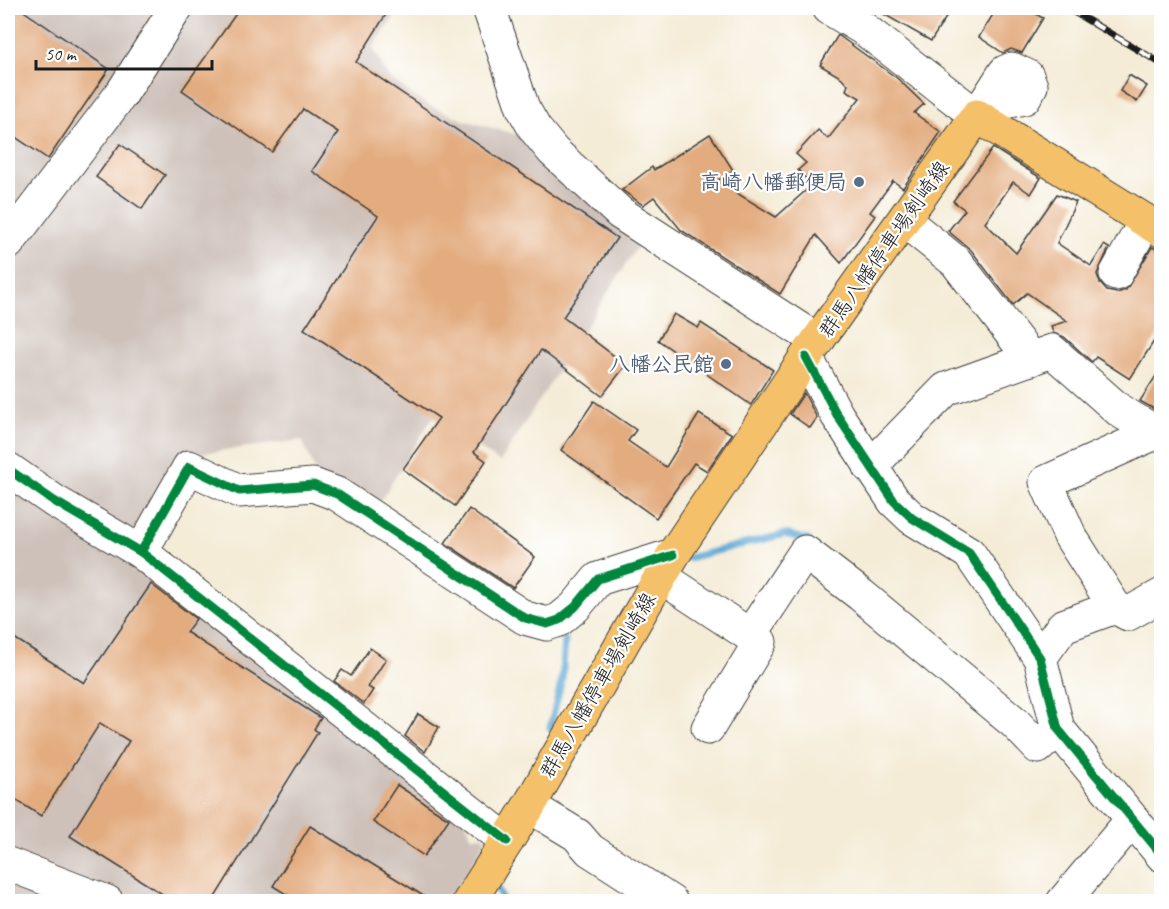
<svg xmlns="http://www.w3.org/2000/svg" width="1169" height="909" font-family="Caveat,'Klee One',sans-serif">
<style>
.industrial{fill:#cec1ba}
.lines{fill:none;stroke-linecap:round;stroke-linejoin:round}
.stream{stroke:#58a5d1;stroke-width:7}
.building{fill:#e3ac7f}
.minor-casing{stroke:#3c3b38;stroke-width:35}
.major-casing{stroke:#3c3b38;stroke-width:35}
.minor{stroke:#fff;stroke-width:33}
.major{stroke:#f4c16a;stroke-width:33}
.rail-casing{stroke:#1c1c1c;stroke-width:7}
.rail{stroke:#fff;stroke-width:4.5;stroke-dasharray:14;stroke-linecap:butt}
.cycleway-casing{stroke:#fff;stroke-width:13}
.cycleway{stroke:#00873e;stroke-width:9}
.service-dot{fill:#5c6f8a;stroke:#fff;stroke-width:2}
.labels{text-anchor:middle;stroke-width:4.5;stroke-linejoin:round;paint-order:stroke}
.service-label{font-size:21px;font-weight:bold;fill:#4e5e75;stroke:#fff;text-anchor:end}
.street-label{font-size:21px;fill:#1c1c1c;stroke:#fff}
</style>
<rect width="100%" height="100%" fill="#fff"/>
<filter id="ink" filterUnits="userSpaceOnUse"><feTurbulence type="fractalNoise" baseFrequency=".0167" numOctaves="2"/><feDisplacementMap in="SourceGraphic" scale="12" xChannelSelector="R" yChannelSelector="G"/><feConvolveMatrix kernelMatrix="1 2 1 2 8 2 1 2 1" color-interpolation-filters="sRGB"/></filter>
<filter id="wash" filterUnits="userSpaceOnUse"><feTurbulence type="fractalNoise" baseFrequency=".008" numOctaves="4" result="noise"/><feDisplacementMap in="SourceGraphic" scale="24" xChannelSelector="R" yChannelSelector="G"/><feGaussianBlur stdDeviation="1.35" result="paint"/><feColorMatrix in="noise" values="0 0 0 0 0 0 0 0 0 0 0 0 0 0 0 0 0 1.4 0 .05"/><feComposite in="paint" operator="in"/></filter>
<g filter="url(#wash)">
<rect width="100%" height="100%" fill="#f4ecd7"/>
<polygon class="industrial" points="8,8 400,8 373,48 389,78 426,104 463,120 533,139 640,242 500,462 433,417 377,506 320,482 302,440 189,455 137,541 463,814 471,836 484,836 486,841 449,901 8,901"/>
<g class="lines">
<g class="stream">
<polyline points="688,558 785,534 808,540"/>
<polyline points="550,728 562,679 565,640"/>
<polyline points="498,889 503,902"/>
</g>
</g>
<g id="blocks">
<g class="building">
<polygon points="8,8 19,8 109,69 48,159 8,132"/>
<polygon points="240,8 390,8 356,62 617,238 563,317 626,365 602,396 541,350 474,452 486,461 455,506 403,469 439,418 304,329 378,216 312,171 338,132 303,109 272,152 182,90"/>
<polygon points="873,8 952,8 931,41"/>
<polygon points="997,8 1025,8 1043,18 1022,53 1011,49 1003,53 979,37"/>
<polygon points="838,35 898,79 924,104 914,113 941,132 903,188 893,181 870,212 875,216 841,263 816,235 780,294 681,230 654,197 643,205 622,190 652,167 654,170 710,134 733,170 717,181 776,217 812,185 798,170 806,163 796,154 818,130 828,139 860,98 846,90 848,85 842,78 820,65"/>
<polygon points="1129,75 1147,86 1137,102 1120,91"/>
<polygon points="120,144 165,175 142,209 96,177"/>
<polygon points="993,148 1041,178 1031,194 1013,182 985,223 1016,253 1057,194 1076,202 1057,243 1091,266 1104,245 1109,248 1097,274 1100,283 1107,291 1117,293 1126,290 1152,247 1161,251 1161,330 1130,379 1096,357 1092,362 1064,337 1053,333 1051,326 1067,321 1027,293 1013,305 971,250 948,231 965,210 953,201"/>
<polygon points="674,314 698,328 701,323 773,370 751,405 658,340"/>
<polygon points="1161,368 1161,409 1159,412 1140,401"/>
<polygon points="804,393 817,418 810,428 790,414"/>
<polygon points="594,401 636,430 628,441 666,467 699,414 732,434 707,471 694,463 656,518 561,450"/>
<polygon points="469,509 535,557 513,588 445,543"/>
<polygon points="151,584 196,619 186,632 321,718 314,729 318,732 212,902 175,902 70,836 129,741 100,723 41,816 8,795 8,634 84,683"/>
<polygon points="370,648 386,659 368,687 373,690 364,704 334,681 342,670 351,676"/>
<polygon points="418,714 439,727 425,752 405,736"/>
<polygon points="397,785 449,819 424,856 373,822"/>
<polygon points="310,826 398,880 433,902 299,902 273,886"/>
</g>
</g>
</g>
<g filter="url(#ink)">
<use href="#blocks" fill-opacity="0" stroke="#3c3b38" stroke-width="1.5"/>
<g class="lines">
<g class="minor-casing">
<g id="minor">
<polyline points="489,8 523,108 535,129 553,151 620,213 818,341"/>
<polyline points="829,8 864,29 977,116"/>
<polygon points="1012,69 1027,76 1031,86 1024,98 1005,102 977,116 1005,72"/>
<polyline points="904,220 956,262 1031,359"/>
<polyline points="8,243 122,93 176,8"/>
<polyline points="1116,274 1145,222"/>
<polyline points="806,357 837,415 894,501 912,518 969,553 1040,658 1058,729 1162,855"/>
<polyline points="870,467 946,389 1052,351 1120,411 1162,436"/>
<polyline points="8,469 54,501 141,552 507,841"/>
<polyline points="141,552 189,467 239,491 313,485 337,494 525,618 547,624 559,620 575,607 598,579 673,555"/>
<polyline points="660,576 760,642 708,728"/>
<polyline points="1115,607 1070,536 1046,482 1155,433"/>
<polyline points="751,634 805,552 861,595 1015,723 1038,747 1058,729"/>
<polyline points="1040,658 1063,626 1115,607 1128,614 1162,595"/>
<polyline points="529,806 577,835 590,850 671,902"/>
<polyline points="8,864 107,902"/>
<polyline points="1063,902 1131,821"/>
</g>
</g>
<g class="major-casing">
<polyline id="major" points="469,902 529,806 673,555 806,357 977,116 1162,231"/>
</g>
<use href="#minor" class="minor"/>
<use href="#major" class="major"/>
<g class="rail-casing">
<g id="rail">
<polyline points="1067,8 1162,64"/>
<polyline points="1153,8 1162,12"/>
</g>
</g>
<use href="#rail" class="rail"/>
<g class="cycleway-casing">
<g id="cycleway">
<polyline points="806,357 837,415 894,501 912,518 969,553 1040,658 1058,729 1162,855"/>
<polyline points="8,469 54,501 141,552 507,841"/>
<polyline points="141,552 189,467 239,491 313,485 337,494 525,618 547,624 559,620 575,607 598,579 673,555"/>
</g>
</g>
<use href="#cycleway" class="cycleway"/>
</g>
</g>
<g class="service-dot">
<circle cx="859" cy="182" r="6"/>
<circle cx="726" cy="364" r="6"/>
</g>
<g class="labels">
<g class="service-label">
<text x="847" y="189">高崎八幡郵便局</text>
<text x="714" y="371">八幡公民館</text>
</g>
<g class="street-label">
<text transform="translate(884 249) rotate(-55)" y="7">群馬八幡停車場剣崎線</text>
<text transform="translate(598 685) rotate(-60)" y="7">群馬八幡停車場剣崎線</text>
</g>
</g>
<rect width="1169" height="909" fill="none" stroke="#fff" stroke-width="30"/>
<path d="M36 60v9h176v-9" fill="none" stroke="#1c1c1c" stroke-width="3"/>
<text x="45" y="60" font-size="18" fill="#1c1c1c" stroke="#ffffff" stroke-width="4.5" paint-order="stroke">50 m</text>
</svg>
